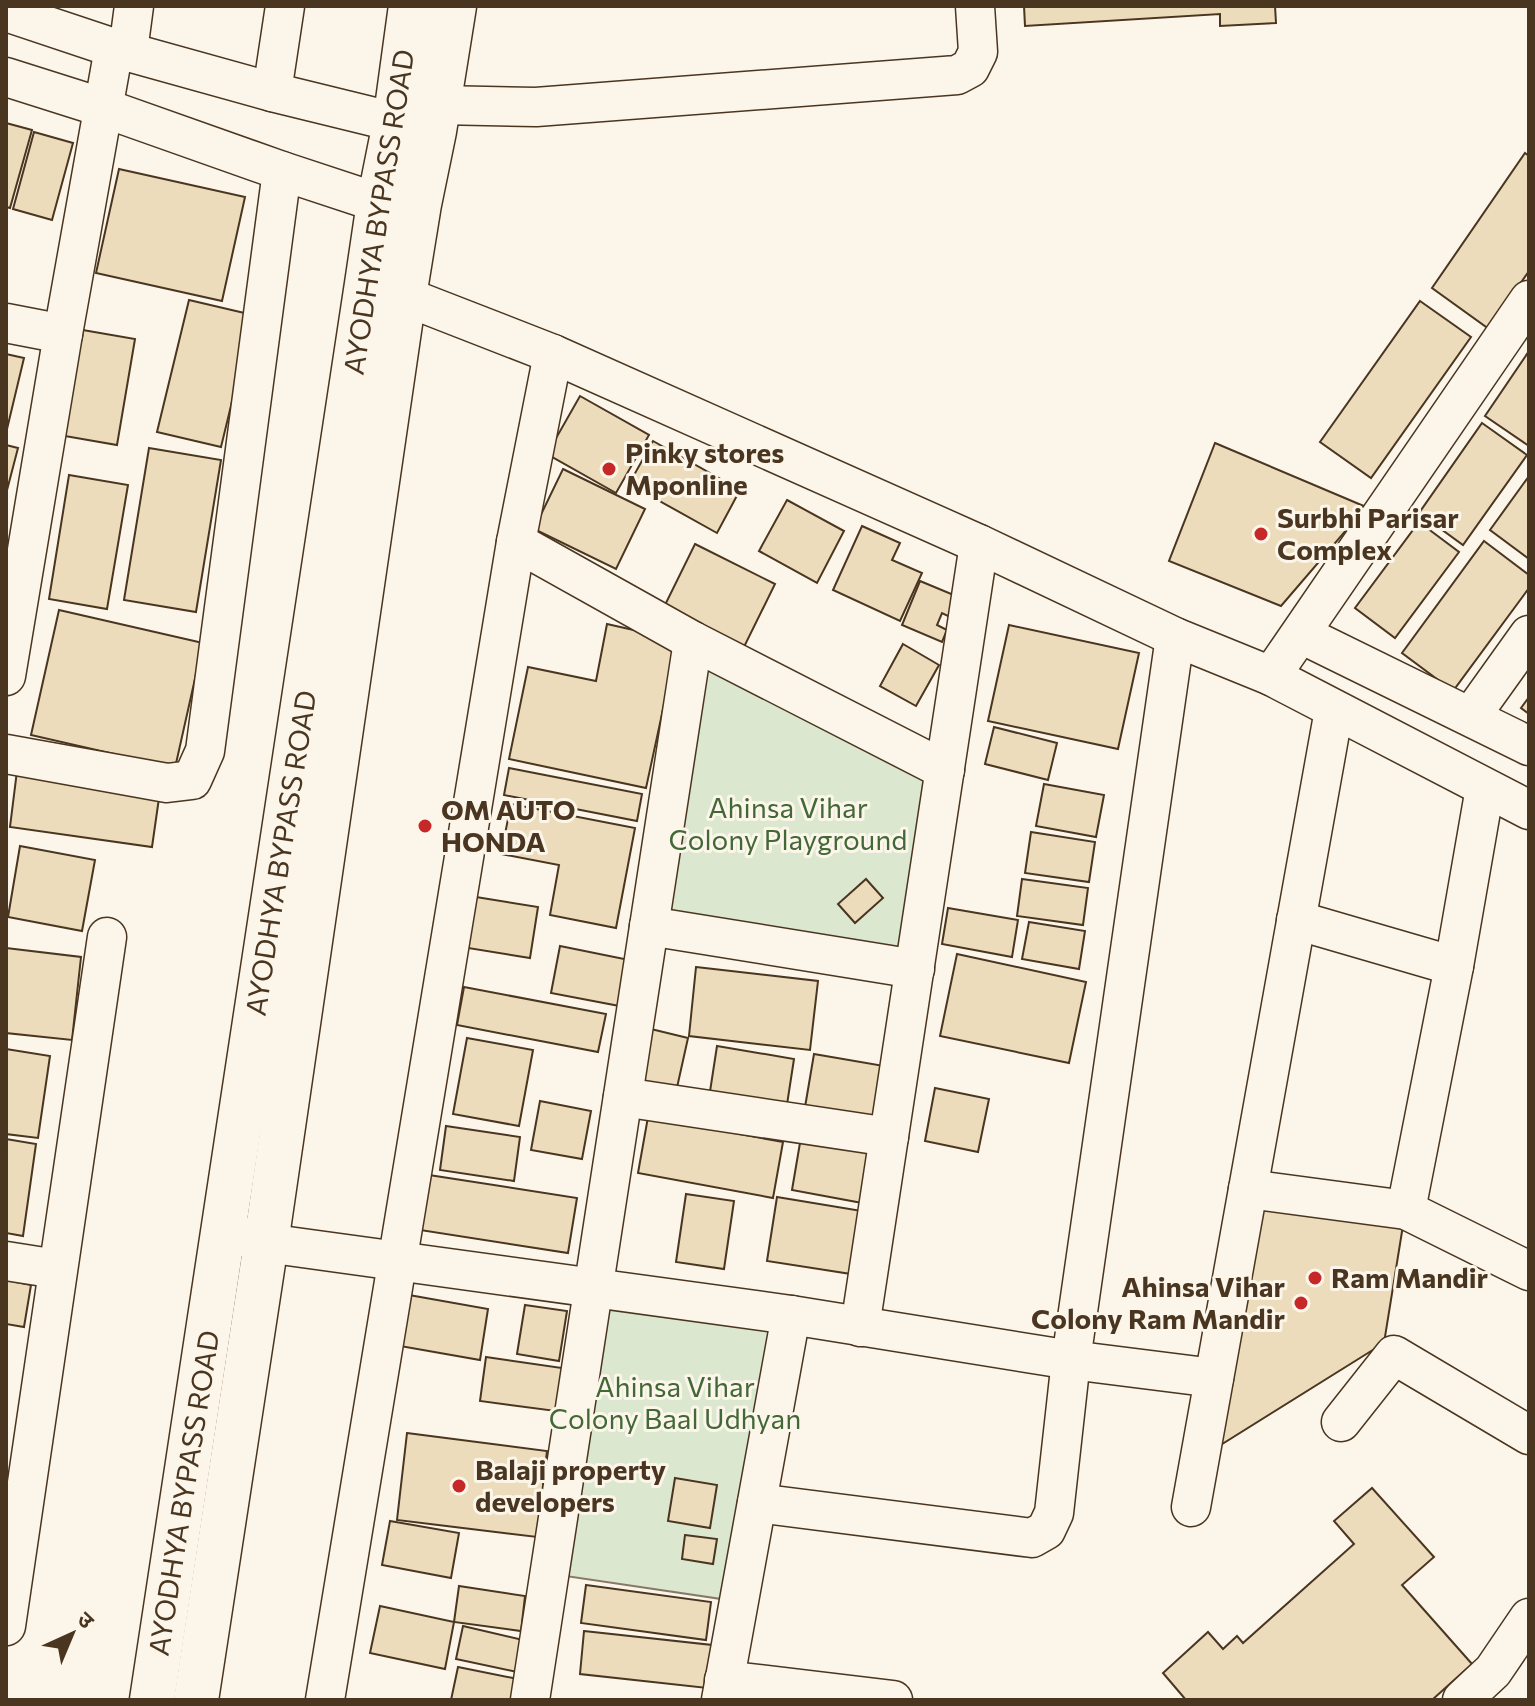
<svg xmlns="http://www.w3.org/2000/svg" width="1535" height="1706" font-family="Commissioner,'Noto Sans Devanagari',sans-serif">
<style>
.green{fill:#dce7d0;stroke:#887966;stroke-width:2}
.building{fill:#ecdcbc;stroke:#4a3520;stroke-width:2}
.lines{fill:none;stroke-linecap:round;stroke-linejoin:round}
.minor-casing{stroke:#4a3520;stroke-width:41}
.major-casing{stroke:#4a3520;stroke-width:47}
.minor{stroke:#fbf6e9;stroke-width:38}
.major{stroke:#fbf6e9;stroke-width:44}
.poi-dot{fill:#c62828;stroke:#fbf6e9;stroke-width:3}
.labels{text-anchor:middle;stroke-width:6;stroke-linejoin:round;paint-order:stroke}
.street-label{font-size:28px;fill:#4a3520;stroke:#fbf6e9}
.poi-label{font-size:28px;font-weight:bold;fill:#4a3520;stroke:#fbf6e9;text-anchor:start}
.park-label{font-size:28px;fill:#436837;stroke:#fbf6e9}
</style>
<rect width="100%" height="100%" fill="#fbf6e9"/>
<g class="green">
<polygon points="695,645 945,768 911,965 654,922"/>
<polygon points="597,1294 786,1318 735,1601 552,1574"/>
</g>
<g class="building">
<polygon points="1024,6 1275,6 1276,23 1220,26 1220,14 1025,26"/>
<polygon points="6,123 32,130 10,208 6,207"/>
<polygon points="34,132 73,143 52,220 13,209"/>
<polygon points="1525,153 1529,156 1529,271 1489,329 1432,288"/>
<polygon points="119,169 245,197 222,301 96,273"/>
<polygon points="189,300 253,315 221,447 157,432"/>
<polygon points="1420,301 1471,337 1371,478 1320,442"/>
<polygon points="77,329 135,339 117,445 59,435"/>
<polygon points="1529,351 1529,446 1485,416"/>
<polygon points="6,354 24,358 7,429 6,429"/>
<polygon points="580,396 649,435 616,493 547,454"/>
<polygon points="1482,423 1527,455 1463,545 1419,513"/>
<polygon points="653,441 740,490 717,533 629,484"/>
<polygon points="1215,443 1366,507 1281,606 1169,561"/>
<polygon points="6,445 18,448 6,494"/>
<polygon points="149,448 221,460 196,612 124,600"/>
<polygon points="563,469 645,509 616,569 534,529"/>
<polygon points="69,475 128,485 107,609 49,599"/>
<polygon points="1529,476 1529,559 1490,530"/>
<polygon points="787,500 844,531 817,583 759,551"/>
<polygon points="1419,522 1459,552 1395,638 1355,608"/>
<polygon points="862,526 900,543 892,560 922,573 900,621 833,590"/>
<polygon points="1484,541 1529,575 1529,588 1453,691 1402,653"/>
<polygon points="695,544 775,584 743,649 663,609"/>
<polygon points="920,581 961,598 952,618 942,613 937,625 947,630 942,642 902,625"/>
<polygon points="59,610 203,643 175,768 31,735"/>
<polygon points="607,624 678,640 646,788 509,759 528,667 596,681"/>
<polygon points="1009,625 1139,653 1118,749 988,721"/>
<polygon points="903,644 939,665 916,706 880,686"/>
<polygon points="1529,697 1529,714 1521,708"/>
<polygon points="994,727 1057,743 1048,780 985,764"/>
<polygon points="509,768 642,794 637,821 504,795"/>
<polygon points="17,771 160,791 152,847 10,827"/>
<polygon points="1044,784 1104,795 1096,837 1036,826"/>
<polygon points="511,804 635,828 616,928 550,915 559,865 501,854"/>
<polygon points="1031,832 1095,842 1089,882 1025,873"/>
<polygon points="20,846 95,860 82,931 8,917"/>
<polygon points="866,879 883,898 855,923 838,904"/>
<polygon points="1022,879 1088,888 1083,925 1017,916"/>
<polygon points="476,897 538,907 530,958 468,948"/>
<polygon points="948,908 1018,920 1012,957 942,944"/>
<polygon points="1029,922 1085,931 1079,969 1022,959"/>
<polygon points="560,946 639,962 630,1008 551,993"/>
<polygon points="6,948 81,957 72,1040 6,1033"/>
<polygon points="957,954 1086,982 1069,1063 940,1036"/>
<polygon points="696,967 818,981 810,1050 689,1036"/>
<polygon points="464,987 606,1014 598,1052 457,1025"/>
<polygon points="651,1029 688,1038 676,1092 640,1085"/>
<polygon points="467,1038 533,1050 519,1126 453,1114"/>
<polygon points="717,1046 794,1059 786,1111 709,1098"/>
<polygon points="6,1049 50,1056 38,1138 6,1134"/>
<polygon points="814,1054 884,1066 874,1125 804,1113"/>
<polygon points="935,1088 989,1099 978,1152 925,1141"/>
<polygon points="540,1101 591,1111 582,1159 531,1150"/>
<polygon points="648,1117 783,1142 773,1198 638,1173"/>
<polygon points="446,1126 520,1137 514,1181 440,1170"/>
<polygon points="801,1137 882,1151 873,1205 792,1190"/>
<polygon points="6,1139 36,1144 23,1236 6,1233"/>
<polygon points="429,1175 577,1198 568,1253 420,1230"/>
<polygon points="1250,1192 1405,1213 1384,1343 1203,1456"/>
<polygon points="686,1194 734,1201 724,1269 676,1262"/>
<polygon points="777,1197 874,1213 864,1276 767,1261"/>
<polygon points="6,1280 31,1285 24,1327 6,1324"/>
<polygon points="409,1295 488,1309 480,1360 400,1346"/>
<polygon points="525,1305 567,1311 559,1361 517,1354"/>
<polygon points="486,1357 569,1369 563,1412 480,1401"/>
<polygon points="407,1433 547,1451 537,1537 397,1520"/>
<polygon points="675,1478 717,1485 710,1528 668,1521"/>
<polygon points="1372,1488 1434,1557 1402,1585 1472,1664 1432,1700 1186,1700 1163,1673 1208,1632 1223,1649 1237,1636 1243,1643 1354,1544 1334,1521"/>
<polygon points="390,1521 459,1533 451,1578 382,1565"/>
<polygon points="685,1535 717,1539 713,1564 682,1559"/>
<polygon points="586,1585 711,1602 706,1640 581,1623"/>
<polygon points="459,1586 525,1596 521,1631 454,1622"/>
<polygon points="380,1606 454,1622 445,1669 370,1653"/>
<polygon points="463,1626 523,1640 517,1672 456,1659"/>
<polygon points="584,1631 712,1645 707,1688 580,1674"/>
<polygon points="458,1667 528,1681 525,1700 451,1700"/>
</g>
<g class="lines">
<g class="minor-casing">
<g id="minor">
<polyline points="6,12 114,48 272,92 423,129"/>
<polyline points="128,51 134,6"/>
<polyline points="6,77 104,108 282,171 379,203 408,203"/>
<polyline points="272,92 285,6"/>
<polyline points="438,105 536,107 957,75 970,68 978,52 975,6"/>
<polyline points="377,287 404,296 553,354 979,544 1175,637 1271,676 1529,810"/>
<polyline points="6,323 63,334"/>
<polyline points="516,542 693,641 945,770"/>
<polyline points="1301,634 1529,746"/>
<polyline points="6,676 63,334 114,48"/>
<polyline points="1271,676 1529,300"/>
<polyline points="1471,716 1529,635"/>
<polyline points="6,754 167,783 192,780 205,751 282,171"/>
<polyline points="1296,920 1454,966"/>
<polyline points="649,926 915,969"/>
<polyline points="623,1097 889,1137"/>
<polyline points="1248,1189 1406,1210 1529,1271"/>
<polyline points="1406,1210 1454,966 1485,788"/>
<polyline points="238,1235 266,1243 791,1315 1071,1360 1214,1378"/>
<polyline points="6,1261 57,1269"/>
<polyline points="860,1327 979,544"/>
<polyline points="1341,1422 1394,1355 1529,1435"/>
<polyline points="757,1503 1032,1538 1046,1530 1054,1513 1071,1360 1175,637"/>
<polyline points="1191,1507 1334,710"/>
<polyline points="6,1626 107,937"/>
<polyline points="724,1680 893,1700"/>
<polyline points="325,1700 516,542 553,354"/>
<polyline points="530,1700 693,641"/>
<polyline points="721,1700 791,1315"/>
<polyline points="1462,1700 1493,1671 1529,1618"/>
</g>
</g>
<g class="major-casing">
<g id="major">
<polyline points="152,1700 367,284 379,203 395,123 411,6"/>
<polyline points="196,1700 266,1243 404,296 419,204 434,131 454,6"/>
</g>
</g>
<use href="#minor" class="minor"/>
<use href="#major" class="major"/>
</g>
<g class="poi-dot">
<circle cx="609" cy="469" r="8"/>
<circle cx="1261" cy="534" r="8"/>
<circle cx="425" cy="826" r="8"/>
<circle cx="1315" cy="1278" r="8"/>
<circle cx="1301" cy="1303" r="8"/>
<circle cx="459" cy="1486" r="8"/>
</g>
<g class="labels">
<g class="street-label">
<text transform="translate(379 212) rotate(-81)" y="10">AYODHYA BYPASS ROAD</text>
<text transform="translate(281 853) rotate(-81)" y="10">AYODHYA BYPASS ROAD</text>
<text transform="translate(184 1493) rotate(-81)" y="10">AYODHYA BYPASS ROAD</text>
</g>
<g class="poi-label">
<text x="625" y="463">Pinky stores<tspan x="625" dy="32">Mponline</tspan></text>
<text x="1277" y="528">Surbhi Parisar<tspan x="1277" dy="32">Complex</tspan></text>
<text x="441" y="820">OM AUTO<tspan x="441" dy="32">HONDA</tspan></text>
<text x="1331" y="1288">Ram Mandir</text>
<text x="1285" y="1297" text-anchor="end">Ahinsa Vihar<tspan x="1285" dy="32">Colony Ram Mandir</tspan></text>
<text x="475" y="1480">Balaji property<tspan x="475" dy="32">developers</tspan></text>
</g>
<g class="park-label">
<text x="788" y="818">Ahinsa Vihar<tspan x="788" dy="32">Colony Playground</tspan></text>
<text x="675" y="1397">Ahinsa Vihar<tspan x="675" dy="32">Colony Baal Udhyan</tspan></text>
</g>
</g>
<rect width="1535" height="1706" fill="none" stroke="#4a3520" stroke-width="16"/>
<g transform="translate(72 1634) rotate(44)" stroke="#fbf6e9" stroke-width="6" paint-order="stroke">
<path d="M0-6L14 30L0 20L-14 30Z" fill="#4a3520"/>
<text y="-12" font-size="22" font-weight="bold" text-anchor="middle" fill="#4a3520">उ</text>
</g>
</svg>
